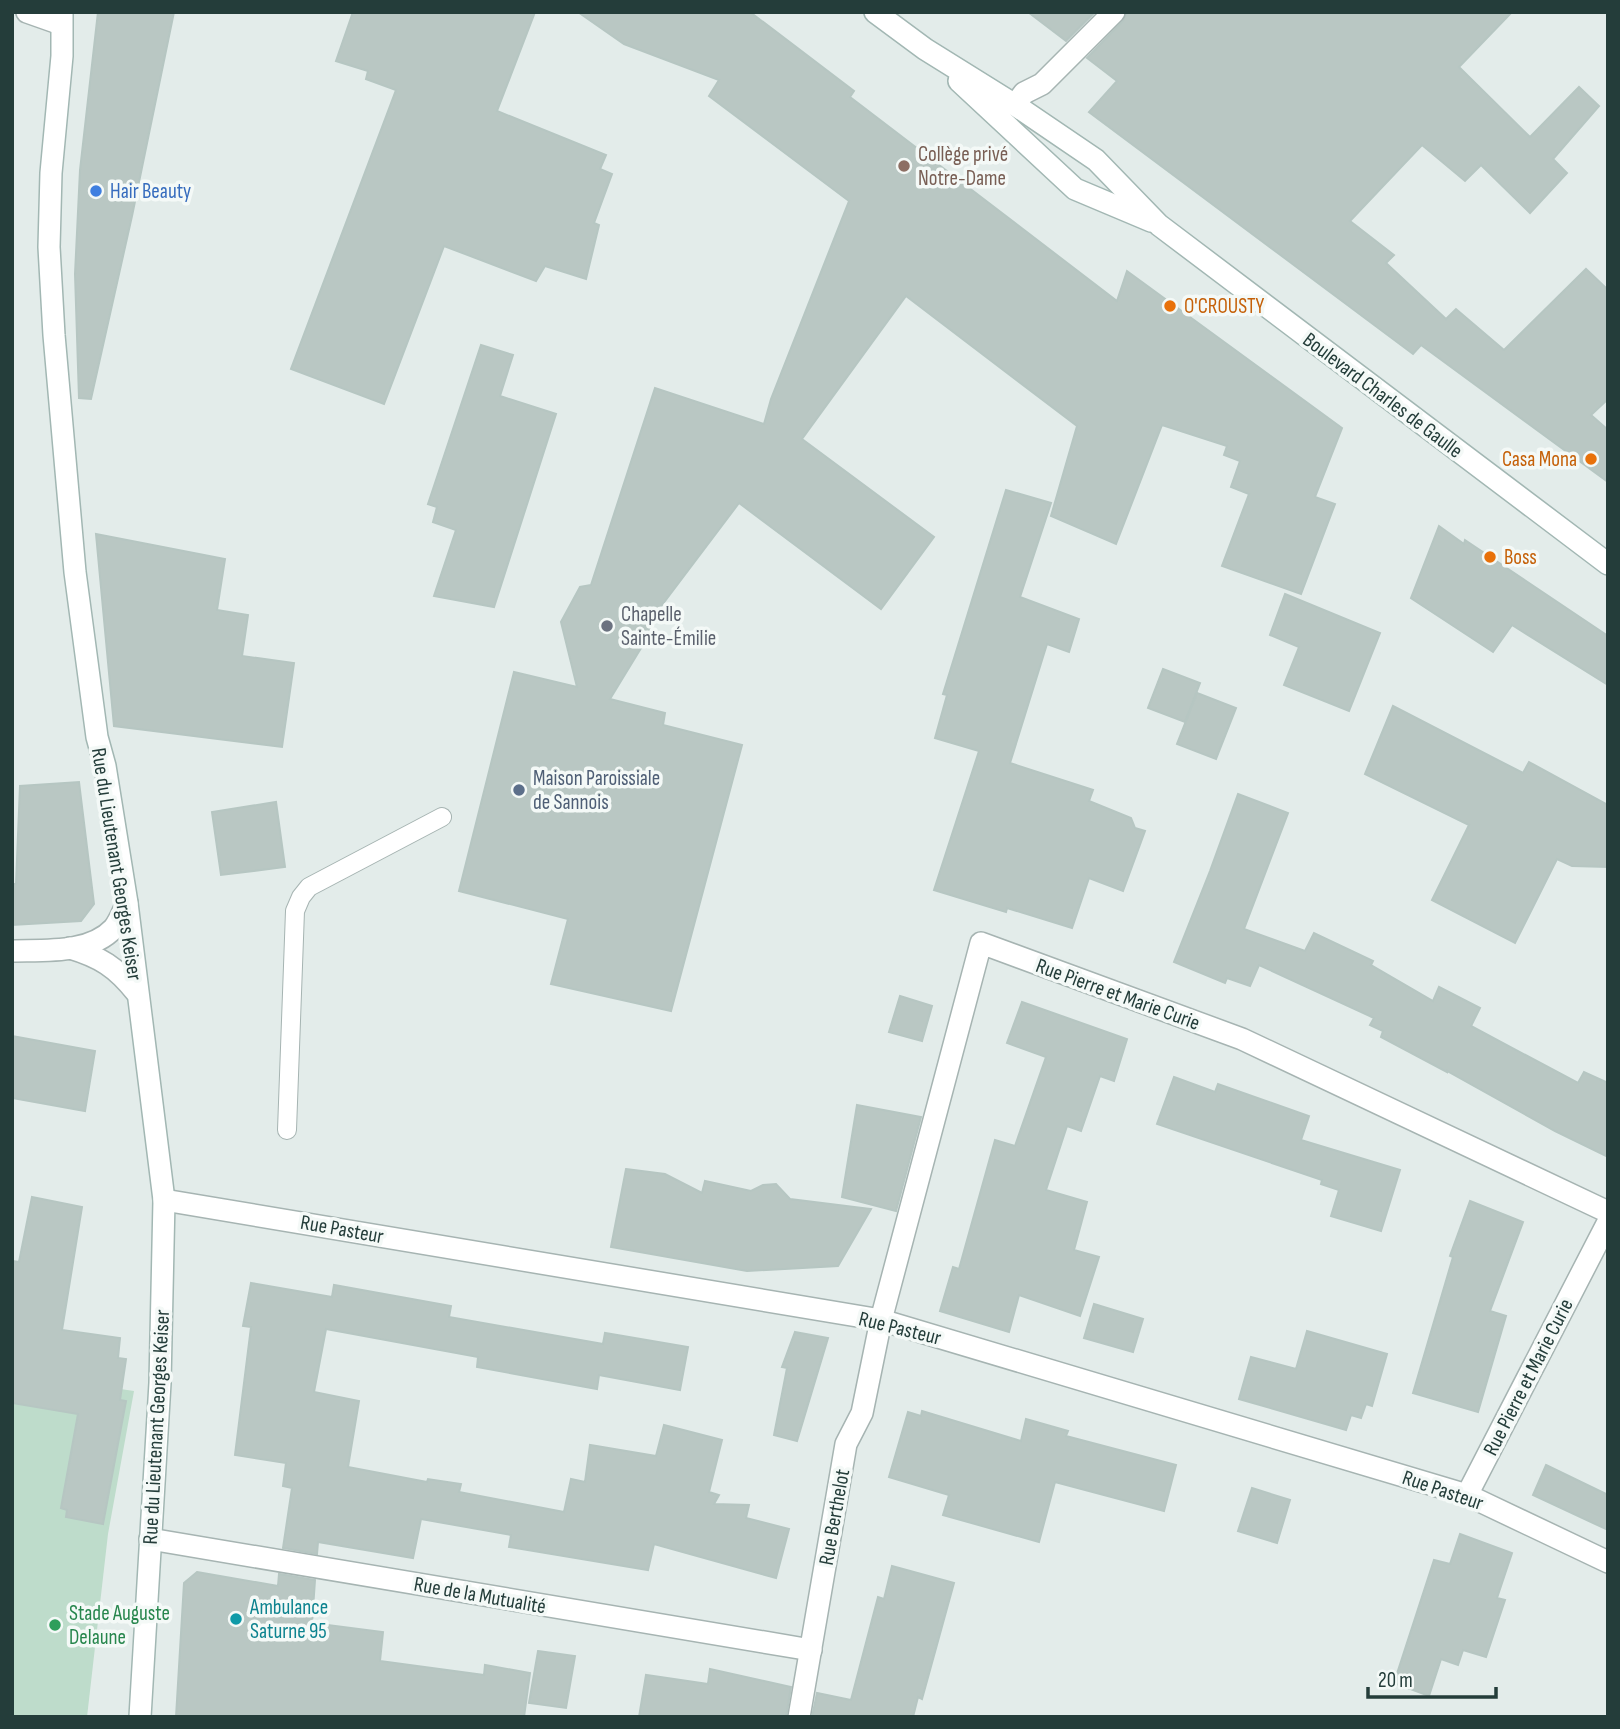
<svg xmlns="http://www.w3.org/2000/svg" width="1620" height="1729" font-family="'Sofia Sans Condensed',sans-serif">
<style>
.green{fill:#bedccb}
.building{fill:#b9c7c3;stroke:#b6c6c2;stroke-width:2}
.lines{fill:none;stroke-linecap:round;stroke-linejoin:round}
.lane-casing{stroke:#a6b4b2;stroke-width:20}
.street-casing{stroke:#a6b4b2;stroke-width:24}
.secondary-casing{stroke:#a2b7b3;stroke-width:24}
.lane{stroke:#fff;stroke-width:18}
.street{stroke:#fff;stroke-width:21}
.secondary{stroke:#fff;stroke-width:21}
.education-dot{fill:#8d6e63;stroke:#f4f9f7;stroke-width:2.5}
.shop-dot{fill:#3f7fe0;stroke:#f4f9f7;stroke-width:2.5}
.food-dot{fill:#e8710a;stroke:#f4f9f7;stroke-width:2.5}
.worship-dot{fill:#6b7280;stroke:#f4f9f7;stroke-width:2.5}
.service-dot{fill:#5c6f8a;stroke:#f4f9f7;stroke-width:2.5}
.culture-dot{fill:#0f9aa8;stroke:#f4f9f7;stroke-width:2.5}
.leisure-dot{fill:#2e9e5b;stroke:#f4f9f7;stroke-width:2.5}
.labels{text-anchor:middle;stroke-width:7;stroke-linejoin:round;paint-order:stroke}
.education-label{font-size:21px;fill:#785e54;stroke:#f4f9f7;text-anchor:start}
.shop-label{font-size:21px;fill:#366cbe;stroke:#f4f9f7;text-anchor:start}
.food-label{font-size:21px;fill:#c56008;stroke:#f4f9f7;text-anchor:start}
.street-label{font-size:21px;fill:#243d3a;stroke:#f4f9f7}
.worship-label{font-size:21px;fill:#5b616d;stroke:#f4f9f7;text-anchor:start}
.service-label{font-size:21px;fill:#4e5e75;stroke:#f4f9f7;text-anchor:start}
.culture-label{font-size:21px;fill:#0d838f;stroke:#f4f9f7;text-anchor:start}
.leisure-label{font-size:21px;fill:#27864d;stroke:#f4f9f7;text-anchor:start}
</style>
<rect width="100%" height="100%" fill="#e3ecea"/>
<polygon class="green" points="12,1373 134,1391 108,1534 87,1717 12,1717"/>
<g class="building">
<polygon points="98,12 174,12 132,216 91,399 79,398 75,274 80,170"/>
<polygon points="353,12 535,12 497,111 606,155 600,169 612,174 594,223 599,225 586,279 545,266 536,281 444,246 384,404 291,369 396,90 366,79 368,71 336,61"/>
<polygon points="578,12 750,12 854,91 850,97 1117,301 1127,271 1342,428 1315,497 1335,504 1301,594 1222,566 1249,494 1231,487 1240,461 1224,455 1227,446 1162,425 1116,544 1051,516 1077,426 906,296 802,439 934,537 881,609 739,503 650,621 652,630 610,699 665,713 663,725 742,745 671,1011 551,984 568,919 459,891 514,672 577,687 561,622 580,587 591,585 655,388 764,424 771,399 849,201 709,96 719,80 624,44"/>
<polygon points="1028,12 1095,12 1066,41"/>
<polygon points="1127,12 1512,12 1459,67 1530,137 1579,87 1599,106 1553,159 1567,173 1530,213 1481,165 1465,181 1422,145 1350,221 1394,255 1386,263 1446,319 1456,309 1504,350 1586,269 1608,290 1608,399 1591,415 1608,430 1608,482 1421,345 1413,354 1089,112 1117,81 1087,58 1123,21"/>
<polygon points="481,345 513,355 500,396 556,414 494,607 434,596 456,530 433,522 437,507 428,504"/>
<polygon points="1006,490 1051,503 1020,597 1079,619 1069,652 1047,644 1010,763 1093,790 1089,801 1131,818 1135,828 1145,831 1123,891 1089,878 1072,928 1007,908 1006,912 934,890 979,751 935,738 947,695 943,694"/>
<polygon points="1439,526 1464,544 1465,540 1608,636 1608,685 1512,625 1493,652 1411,598"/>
<polygon points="96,534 225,559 217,610 248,615 242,656 294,663 282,747 114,726"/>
<polygon points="1285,594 1380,633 1349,711 1284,685 1299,647 1270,635"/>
<polygon points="1163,669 1200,683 1185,722 1148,708"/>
<polygon points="1197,693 1236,708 1216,759 1177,744"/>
<polygon points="1393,706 1523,773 1529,762 1608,805 1608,867 1572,866 1557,859 1515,943 1432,900 1469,825 1365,774"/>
<polygon points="79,782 94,904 81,921 12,925 12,884 16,884 20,786"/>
<polygon points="1238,794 1288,813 1244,929 1305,951 1314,933 1373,961 1371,965 1433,1001 1439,987 1480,1008 1471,1026 1578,1083 1584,1072 1608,1083 1608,1157 1555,1131 1447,1071 1447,1072 1381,1037 1383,1031 1370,1025 1374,1018 1259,965 1250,986 1227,978 1225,983 1174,962 1210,871"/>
<polygon points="276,802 285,867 221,875 212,812"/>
<polygon points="900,996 932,1006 922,1041 889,1032"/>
<polygon points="1022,1002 1127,1039 1114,1081 1100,1076 1081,1131 1067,1126 1046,1190 1087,1202 1074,1250 1099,1257 1080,1316 1019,1295 1009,1332 940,1311 953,1267 959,1269 995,1140 1015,1146 1046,1057 1007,1043"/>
<polygon points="12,1036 95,1051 85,1111 12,1098"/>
<polygon points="1174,1077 1215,1092 1218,1084 1309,1116 1301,1140 1400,1170 1381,1231 1331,1216 1339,1190 1321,1184 1322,1180 1157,1124"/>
<polygon points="857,1105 921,1117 896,1211 842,1197"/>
<polygon points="626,1169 665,1174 702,1193 705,1181 751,1191 763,1185 776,1184 790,1199 871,1209 838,1266 747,1271 611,1247"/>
<polygon points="32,1197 82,1207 62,1330 120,1338 118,1358 126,1359 120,1400 126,1401 103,1524 66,1517 67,1510 61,1508 78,1414 12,1403 12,1261 19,1262"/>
<polygon points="1470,1201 1523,1222 1490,1311 1506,1316 1478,1412 1413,1393 1453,1257 1450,1256"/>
<polygon points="251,1283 332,1297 334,1285 451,1306 449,1317 603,1344 605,1333 688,1347 680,1390 599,1375 597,1389 477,1367 478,1357 326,1329 314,1392 359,1401 348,1467 427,1482 428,1479 461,1484 459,1492 564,1512 571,1479 585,1482 590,1445 656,1456 664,1425 722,1440 709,1492 719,1495 714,1504 749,1505 746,1518 789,1529 776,1578 654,1544 648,1570 509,1547 511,1535 421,1519 413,1558 318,1542 317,1554 283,1548 292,1488 283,1486 286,1463 235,1455 251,1327 243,1326"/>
<polygon points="1094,1304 1143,1319 1133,1352 1084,1338"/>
<polygon points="1307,1331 1387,1354 1372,1406 1366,1404 1361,1418 1351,1415 1346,1430 1239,1399 1251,1357 1296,1369"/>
<polygon points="795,1332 828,1338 797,1441 774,1435 787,1368 782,1367"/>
<polygon points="922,1411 1021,1441 1026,1419 1068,1431 1066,1436 1176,1465 1164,1511 1055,1482 1039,1542 943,1515 949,1495 889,1477 908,1412 921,1416"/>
<polygon points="1546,1465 1608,1495 1608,1530 1533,1495"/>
<polygon points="1252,1488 1290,1500 1277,1543 1238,1531"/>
<polygon points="1460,1534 1512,1553 1497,1598 1505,1600 1486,1657 1463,1650 1458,1665 1441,1659 1429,1696 1394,1683 1434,1560 1450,1564"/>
<polygon points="892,1566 954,1583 922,1699 918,1697 913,1717 812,1717 817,1693 851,1700 878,1597 884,1599"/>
<polygon points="197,1572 278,1586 279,1574 315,1580 312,1623 383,1632 380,1661 484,1675 485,1665 530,1673 524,1717 176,1717 184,1583"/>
<polygon points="538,1651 575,1656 566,1708 529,1703"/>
<polygon points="710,1669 791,1687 786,1717 639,1717 646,1675 708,1684"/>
</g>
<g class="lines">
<g class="lane-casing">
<polyline id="lane" points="287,1130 295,911 301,897 309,887 442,817"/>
</g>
<g class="street-casing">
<g id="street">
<polyline points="27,12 61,24"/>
<polyline points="1015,105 1024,93 1042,84 1114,12"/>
<path d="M70 948C100 957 116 967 136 992"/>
<path d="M12 951C45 950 90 954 114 928 120 920 123 911 127 903"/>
<polyline points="164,1200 881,1320 1467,1495 1608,1562"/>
<polyline points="1467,1495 1608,1222"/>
<polyline points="150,1539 811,1650"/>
<polyline points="799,1717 846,1444 862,1413 881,1320 981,943 1242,1039 1608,1212"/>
</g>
</g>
<g class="secondary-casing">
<g id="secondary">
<polyline points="62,12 62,56 51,173 49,247 54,335 75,572 97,737 105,766 127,903 164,1200 160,1383 140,1717"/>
<polyline points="875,12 925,49 1015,105 1096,160 1159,225 1608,564"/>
<polyline points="959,81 1075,189 1151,221"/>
</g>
</g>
<use href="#lane" class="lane"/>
<use href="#street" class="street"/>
<use href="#secondary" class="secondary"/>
</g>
<circle class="education-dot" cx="904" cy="166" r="7"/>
<circle class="shop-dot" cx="96" cy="191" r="7"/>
<g class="food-dot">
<circle cx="1170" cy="306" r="7"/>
<circle cx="1591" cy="459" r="7"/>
<circle cx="1490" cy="557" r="7"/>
</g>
<circle class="worship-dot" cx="607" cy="626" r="7"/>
<circle class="service-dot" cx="519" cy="790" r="7"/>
<circle class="culture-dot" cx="236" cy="1619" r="7"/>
<circle class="leisure-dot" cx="55" cy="1625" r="7"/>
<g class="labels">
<g class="education-label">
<text x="918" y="161">Collège privé<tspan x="918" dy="24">Notre-Dame</tspan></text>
</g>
<g class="shop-label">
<text x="110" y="198">Hair Beauty</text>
</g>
<g class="food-label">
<text x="1184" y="313">O'CROUSTY</text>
<text x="1577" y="466" text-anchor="end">Casa Mona</text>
<text x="1504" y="564">Boss</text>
</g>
<g class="street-label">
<text transform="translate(1383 395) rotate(37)" y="7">Boulevard Charles de Gaulle</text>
<text transform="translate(117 864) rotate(81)" y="7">Rue du Lieutenant Georges Keiser</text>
<text transform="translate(1118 994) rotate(20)" y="7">Rue Pierre et Marie Curie</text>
<text transform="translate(342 1229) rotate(10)" y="7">Rue Pasteur</text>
<text transform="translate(900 1328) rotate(14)" y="7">Rue Pasteur</text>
<text transform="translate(1528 1377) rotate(-63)" y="7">Rue Pierre et Marie Curie</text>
<text transform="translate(156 1427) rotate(-87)" y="7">Rue du Lieutenant Georges Keiser</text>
<text transform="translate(1443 1490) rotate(19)" y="7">Rue Pasteur</text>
<text transform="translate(834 1517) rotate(-80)" y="7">Rue Berthelot</text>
<text transform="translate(480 1595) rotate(10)" y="7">Rue de la Mutualité</text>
</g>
<g class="worship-label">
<text x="621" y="621">Chapelle<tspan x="621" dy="24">Sainte-Émilie</tspan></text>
</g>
<g class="service-label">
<text x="533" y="785">Maison Paroissiale<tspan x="533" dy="24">de Sannois</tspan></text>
</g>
<g class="culture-label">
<text x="250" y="1614">Ambulance<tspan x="250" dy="24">Saturne 95</tspan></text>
</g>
<g class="leisure-label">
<text x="69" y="1620">Stade Auguste<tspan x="69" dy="24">Delaune</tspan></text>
</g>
</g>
<rect width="1620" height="1729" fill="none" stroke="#243d3a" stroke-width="28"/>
<path d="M1368 1687v10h128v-10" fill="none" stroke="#243d3a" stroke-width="3.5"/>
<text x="1378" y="1687" font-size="21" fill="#243d3a" stroke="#f4f9f7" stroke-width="5" paint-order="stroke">20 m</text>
</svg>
